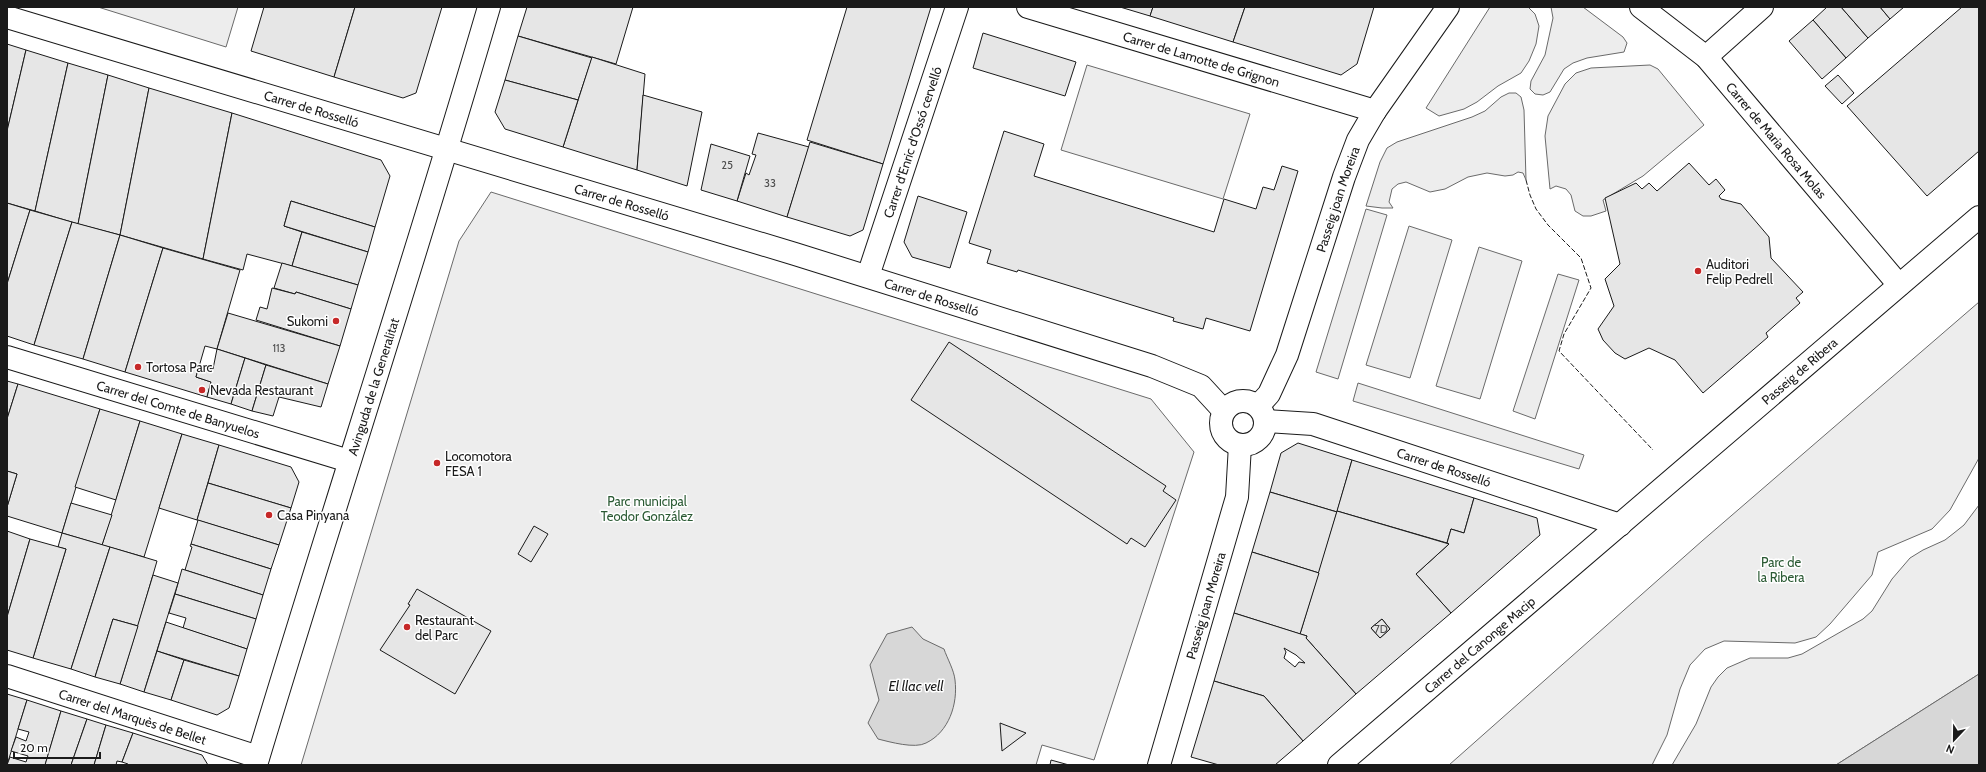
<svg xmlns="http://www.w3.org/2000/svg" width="1986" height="772" font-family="Cabin,sans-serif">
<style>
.built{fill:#ededed;stroke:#6a6a6a}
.water{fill:#d7d7d7;stroke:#6a6a6a}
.building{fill:#e6e6e6;stroke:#1a1a1a;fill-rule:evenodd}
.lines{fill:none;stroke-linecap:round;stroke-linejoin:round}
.minor-casing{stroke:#1a1a1a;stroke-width:24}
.tertiary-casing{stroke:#1a1a1a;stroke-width:24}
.minor{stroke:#fff;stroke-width:22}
.tertiary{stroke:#fff;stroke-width:22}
.fence{stroke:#1a1a1a;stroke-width:1;stroke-dasharray:5 2;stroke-linecap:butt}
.poi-dot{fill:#c62828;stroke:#fff;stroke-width:1.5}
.labels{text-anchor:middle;stroke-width:3;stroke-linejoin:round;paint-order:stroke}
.number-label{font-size:11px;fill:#4d4d4d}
.street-label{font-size:13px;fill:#1a1a1a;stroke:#fff}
.poi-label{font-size:13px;fill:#1a1a1a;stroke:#fff;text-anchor:start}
.park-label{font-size:13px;fill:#2b5a34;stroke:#fff}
.water-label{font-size:14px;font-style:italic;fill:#1a1a1a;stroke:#fff}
</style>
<rect width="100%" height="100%" fill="#fff"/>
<g class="built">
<polygon points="98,7 238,7 226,47"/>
<polygon points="1490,7 1528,7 1535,14 1539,26 1536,44 1529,61 1521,73 1498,86 1477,102 1464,109 1439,116 1426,108"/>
<polygon points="1551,7 1583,7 1623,37 1627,43 1624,52 1587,58 1573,63 1564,69 1550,92 1543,95 1535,94 1530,89 1531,81 1545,55 1553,18"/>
<polygon points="1087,65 1250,114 1223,199 1061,150"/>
<polygon points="1650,65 1658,69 1704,125 1643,176 1603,200 1606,211 1591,216 1583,216 1575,211 1571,195 1566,189 1556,186 1550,189 1545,136 1548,116 1565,84 1576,73 1591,68"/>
<polygon points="1509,93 1516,93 1521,97 1524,110 1526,180 1523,173 1518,172 1513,175 1505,176 1487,173 1468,177 1445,189 1430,192 1406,182 1398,184 1392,189 1389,202 1393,208 1382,208 1366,206 1380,162 1387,148 1397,142 1472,117 1485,111 1501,97"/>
<polygon points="491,192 1151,399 1194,452 1094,760 1042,745 1036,765 301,765 459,241"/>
<polygon points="1366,209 1387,215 1338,379 1316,372"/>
<polygon points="1409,226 1452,240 1410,378 1366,365"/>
<polygon points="1479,247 1522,261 1480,399 1436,386"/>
<polygon points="1558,274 1579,280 1535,419 1513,411"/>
<polygon points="1979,302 1979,458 1950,510 1932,529 1878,552 1872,575 1830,624 1816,637 1795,643 1724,641 1705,649 1690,665 1680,689 1667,735 1652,765 1449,765 1702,541"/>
<polygon points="1358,383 1584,455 1579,469 1353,401"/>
<polygon points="1979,505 1979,674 1836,765 1672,765 1696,724 1711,687 1718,677 1727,668 1750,658 1788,658 1802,654 1863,619 1872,611 1892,579 1910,558 1923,550 1945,540 1954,533 1964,525"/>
</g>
<g class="water">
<path d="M912 627 923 639 944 649C947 658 954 670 955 680 958 704 949 732 926 743 915 749 890 742 878 739L868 723 879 700 870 665 887 634Z"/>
<polygon points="1979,674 1979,765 1836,765"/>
</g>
<g class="building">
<polygon points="264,7 355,7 334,77 251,51"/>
<polygon points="355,7 442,7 416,93 403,98 334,77"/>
<polygon points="527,7 633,7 616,64 518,36"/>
<polygon points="847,7 931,7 883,164 807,140"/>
<polygon points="1120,7 1153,7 1150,16"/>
<polygon points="1153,7 1245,7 1233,42 1150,16"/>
<polygon points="1245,7 1374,7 1357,64 1341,75 1233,42"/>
<polygon points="1827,7 1841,7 1868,38 1846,58 1813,20"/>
<polygon points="1841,7 1880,7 1890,19 1868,38"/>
<polygon points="1880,7 1904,7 1890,19"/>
<polygon points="1962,7 1979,7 1979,151 1927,196 1847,106"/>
<polygon points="1813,20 1846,58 1822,79 1789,41"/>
<polygon points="983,33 1076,62 1065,96 973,68"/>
<polygon points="518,36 592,58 578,100 505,80"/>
<polygon points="7,44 26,50 7,131"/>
<polygon points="26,50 68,63 35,211 7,203 7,131"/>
<polygon points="592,57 645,74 637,170 563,147"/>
<polygon points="68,63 108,75 78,224 35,211"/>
<polygon points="108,75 149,88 120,235 78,224"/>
<polygon points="1838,75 1854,93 1842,104 1825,86"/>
<polygon points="505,80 578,100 563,147 505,129 495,112"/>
<polygon points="149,88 232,113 203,259 120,235"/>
<polygon points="643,95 702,112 687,186 637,170"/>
<polygon points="232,113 381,160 390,176 375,227 291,201 284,226 302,232 292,266 247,254 243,270 203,259"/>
<polygon points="1004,131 1044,144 1034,176 1214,232 1224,199 1256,209 1263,187 1274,190 1282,166 1298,171 1250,331 1206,318 1203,329 1173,321 1174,318 1018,270 1017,272 987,263 991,250 969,243"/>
<polygon points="758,133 809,147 787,217 737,201 746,173 749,175 756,155 752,154"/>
<polygon points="810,142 883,164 863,230 850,236 787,217"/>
<polygon points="711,144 750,156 737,201 701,190"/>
<polygon points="1689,163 1709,185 1716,179 1725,190 1719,196 1721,199 1741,204 1769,237 1771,258 1803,292 1796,298 1800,303 1766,333 1768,337 1703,393 1675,360 1649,348 1625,359 1615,353 1603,340 1598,329 1614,306 1605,279 1620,264 1605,198 1636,183 1642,189 1649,183 1657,191"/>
<polygon points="918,196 967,212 950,268 912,257 904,242"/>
<polygon points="291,201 375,227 368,252 284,226"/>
<polygon points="7,203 30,210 7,284"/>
<polygon points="30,210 72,222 34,345 7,336 7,284"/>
<polygon points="72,222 120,235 83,359 34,345"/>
<polygon points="302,232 368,252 358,285 292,266"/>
<polygon points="120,235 163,248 125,372 83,359"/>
<polygon points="163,248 240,270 217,349 205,346 196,377 211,382 207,397 125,372"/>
<polygon points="282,263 358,285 351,309 296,292 295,294 274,288"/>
<polygon points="272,288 295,294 296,292 351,309 340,346 256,320 260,307 267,309"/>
<polygon points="228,313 340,346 328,384 217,349"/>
<polygon points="949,342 1166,486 1163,491 1176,500 1145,547 1131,538 1127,544 911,400"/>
<polygon points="217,349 245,358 231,404 207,397 211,382 196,377 199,366 213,369"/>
<polygon points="245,358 266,365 252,411 231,404"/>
<polygon points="266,365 328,384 321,407 279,397 273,416 252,411"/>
<polygon points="7,381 18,384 7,419"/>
<polygon points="18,384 100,409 62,533 7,516 7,507 17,474 7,471 7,419"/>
<polygon points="100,409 140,421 116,500 75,487"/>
<polygon points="140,421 182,434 144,557 102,545"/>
<polygon points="182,434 219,445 197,520 159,508"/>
<polygon points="1298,443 1352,460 1337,512 1270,492 1281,453"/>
<polygon points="219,445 291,467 299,482 291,508 208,483"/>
<polygon points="1352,460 1474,498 1464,533 1451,529 1447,543 1337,511"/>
<polygon points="7,471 17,474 7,507"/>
<polygon points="208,483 291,508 279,545 197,520"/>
<polygon points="1270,492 1337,512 1319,573 1252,552"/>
<polygon points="1474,498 1537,518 1540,535 1451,613 1416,574 1449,544 1447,543 1451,529 1464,533"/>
<polygon points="71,503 112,515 102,545 62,533"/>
<path d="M1337 511 1449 544 1416 574 1451 613 1356 694 1306 638 1307 636 1300 634ZM1382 619 1390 629 1380 638 1371 628Z"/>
<polygon points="198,520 279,545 271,569 191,544"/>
<polygon points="534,526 548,534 531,562 518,554"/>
<polygon points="7,531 30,539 7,617"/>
<polygon points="62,533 110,547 71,669 33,658 66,549 58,547"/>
<polygon points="30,539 66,549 33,658 7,650 7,617"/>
<polygon points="191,544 271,569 263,595 185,570 192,547 190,546"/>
<polygon points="110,547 157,561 138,626 113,619 95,677 71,669"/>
<polygon points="1252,552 1319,573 1300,634 1234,613"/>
<polygon points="182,569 263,595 256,619 175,594"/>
<polygon points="153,575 178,583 144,692 120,684"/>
<polygon points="417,589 491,631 455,694 380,650 410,605 408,604"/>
<polygon points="175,594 256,619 247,649 183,628 186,618 169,613"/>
<path d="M1234 613 1307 636 1306 638 1356 694 1303 741 1264 696 1214 681ZM1284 648 1296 655 1305 663 1299 662 1295 667 1284 658 1286 652Z"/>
<polygon points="113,619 138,626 120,684 95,677"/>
<polygon points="1382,619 1390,629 1380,638 1371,628"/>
<polygon points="166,622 247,649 239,676 157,651"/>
<polygon points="157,651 184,660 171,700 144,692"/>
<polygon points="184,660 239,676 229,708 217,715 171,700"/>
<polygon points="1214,681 1264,696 1303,741 1275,765 1219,765 1191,757"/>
<polygon points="7,694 27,700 7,765"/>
<polygon points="27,700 61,711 49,752 45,765 7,765 10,757 26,762 28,756 11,751 16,737 26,741 29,732 18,729"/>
<polygon points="61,711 87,719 71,765 45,765"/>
<polygon points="87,719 106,725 94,765 71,765"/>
<polygon points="1000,723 1026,733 1002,751"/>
<polygon points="106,725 133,733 122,762 117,761 116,765 94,765"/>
<polygon points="133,733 202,755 208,765 127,765 128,764 122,762"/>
<polygon points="1051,760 1069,765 1050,765"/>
</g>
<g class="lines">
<g class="minor-casing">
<g id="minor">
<path id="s1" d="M1028 7 1375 111"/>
<path id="s2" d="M1641 7 1706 57 1899 285"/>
<path id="s3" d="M7 17 795 254 1152 366 1201 386 1224 411"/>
<polyline points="1706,57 1762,7"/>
<path id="s4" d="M868 276 957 7"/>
<path id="s5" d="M7 357 349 461"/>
<circle cx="1243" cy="423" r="22"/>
<path id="s6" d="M1258 406 1269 394 1287 355 1344 177 1358 140 1375 111 1448 7"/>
<path id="s7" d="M1265 421 1313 424 1620 525"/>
<path id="s8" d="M7 676 258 757"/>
<path id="s9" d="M1159 765 1237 497 1240 445"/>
<path id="s10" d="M1339 765 1979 217"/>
</g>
</g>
<g class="tertiary-casing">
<g id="tertiary">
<path id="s11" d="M256 765C332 512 415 261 489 7"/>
</g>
</g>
<use href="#minor" class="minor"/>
<use href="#tertiary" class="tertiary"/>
<polyline class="fence" points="1526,180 1530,195 1536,209 1548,225 1581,258 1591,288 1564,334 1559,351 1653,450"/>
</g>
<g class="poi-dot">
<circle cx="1698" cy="271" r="4"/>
<circle cx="336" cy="321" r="4"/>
<circle cx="138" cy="367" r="4"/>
<circle cx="202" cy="390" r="4"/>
<circle cx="437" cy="463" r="4"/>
<circle cx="269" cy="515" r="4"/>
<circle cx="407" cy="627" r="4"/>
</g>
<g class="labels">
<g class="number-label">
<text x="727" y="169">25</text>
<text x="770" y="187">33</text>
<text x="279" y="352">113</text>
<text x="1381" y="633">7D</text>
</g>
<g class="street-label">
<text dy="5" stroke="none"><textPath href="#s1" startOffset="181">Carrer de Lamotte de Grignon</textPath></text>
<text dy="5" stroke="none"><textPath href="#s3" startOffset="318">Carrer de Rosselló</textPath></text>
<text dy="5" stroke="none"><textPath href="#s2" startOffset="191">Carrer de Maria Rosa Molas</textPath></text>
<text dy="5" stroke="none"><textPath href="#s4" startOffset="141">Carrer d'Enric d'Ossó cervelló</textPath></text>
<text dy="5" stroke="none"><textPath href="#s6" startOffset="223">Passeig joan Moreira</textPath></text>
<text dy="5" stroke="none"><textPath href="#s3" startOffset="642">Carrer de Rosselló</textPath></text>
<text dy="5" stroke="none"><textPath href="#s3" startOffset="966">Carrer de Rosselló</textPath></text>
<text dy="5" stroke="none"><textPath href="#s10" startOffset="606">Passeig de Ribera</textPath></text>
<text dy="5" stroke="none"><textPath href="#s11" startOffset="396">Avinguda de la Generalitat</textPath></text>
<text dy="5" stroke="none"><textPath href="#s5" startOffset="179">Carrer del Comte de Banyuelos</textPath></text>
<text dy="5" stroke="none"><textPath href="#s7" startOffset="186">Carrer de Rosselló</textPath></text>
<text dy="5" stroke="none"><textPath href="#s9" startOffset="166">Passeig joan Moreira</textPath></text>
<text dy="5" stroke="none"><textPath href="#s10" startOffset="185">Carrer del Canonge Macip</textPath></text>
<text dy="5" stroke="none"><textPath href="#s8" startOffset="132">Carrer del Marquès de Bellet</textPath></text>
</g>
<g class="poi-label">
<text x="1706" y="269">Auditori<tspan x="1706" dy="15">Felip Pedrell</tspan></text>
<text x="328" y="326" text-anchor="end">Sukomi</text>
<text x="146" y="372">Tortosa Parc</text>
<text x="210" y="395">Nevada Restaurant</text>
<text x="445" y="461">Locomotora<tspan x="445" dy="15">FESA 1</tspan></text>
<text x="277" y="520">Casa Pinyana</text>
<text x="415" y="625">Restaurant<tspan x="415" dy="15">del Parc</tspan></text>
</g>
<g class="park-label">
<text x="647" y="506">Parc municipal<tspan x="647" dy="15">Teodor González</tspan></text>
<text x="1781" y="567">Parc de<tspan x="1781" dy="15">la Ribera</tspan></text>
</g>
<g class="water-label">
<text x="916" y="691">El llac vell</text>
</g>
</g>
<rect width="1986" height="772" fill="none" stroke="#1a1a1a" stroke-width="16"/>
<g transform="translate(1954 740) rotate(202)" stroke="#ffffff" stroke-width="3" paint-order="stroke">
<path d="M0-3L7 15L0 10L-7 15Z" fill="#1a1a1a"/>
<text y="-6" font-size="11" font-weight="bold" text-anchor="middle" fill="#1a1a1a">N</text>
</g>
<path d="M14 752v6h86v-6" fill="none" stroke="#1a1a1a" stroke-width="2"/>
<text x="20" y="752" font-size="12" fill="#1a1a1a" stroke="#ffffff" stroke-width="3" paint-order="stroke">20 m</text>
</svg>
